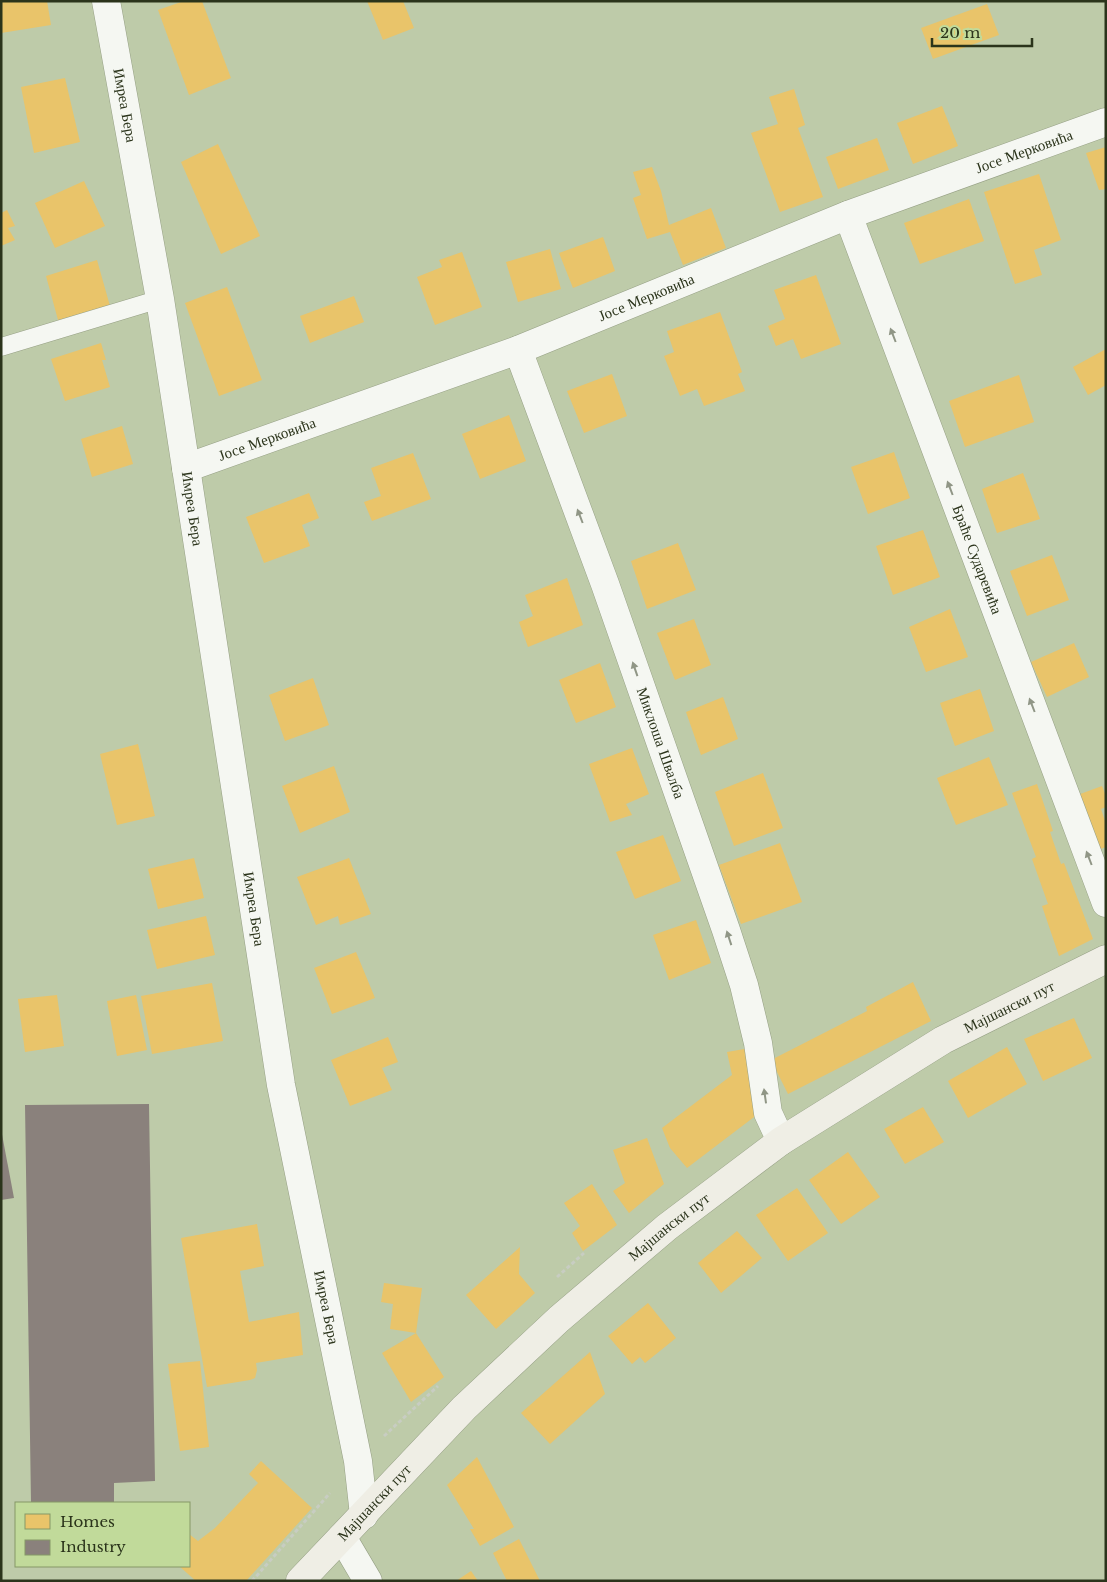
<svg xmlns="http://www.w3.org/2000/svg" width="1107" height="1582" font-family="'Libre Baskerville',serif">
<style>
.homes{fill:#e9c46a}
.industry{fill:#8a817c}
.lines{fill:none;stroke-linecap:round;stroke-linejoin:round}
.lane-casing{stroke:#959f84;stroke-width:19}
.street-casing{stroke:#959f84;stroke-width:29}
.secondary-casing{stroke:#959f84;stroke-width:29}
.path{stroke:#c8cdc2;stroke-width:3;stroke-dasharray:4 2.5;stroke-linecap:butt}
.lane{stroke:#f5f7f2;stroke-width:18}
.street{stroke:#f5f7f2;stroke-width:28}
.secondary{stroke:#efeee5;stroke-width:28}
.oneway{fill:#909686}
.labels{text-anchor:middle;stroke-width:5;stroke-linejoin:round;paint-order:stroke}
.street-label{font-size:15px;fill:#2b341b;stroke:#c1da9a}
</style>
<rect width="100%" height="100%" fill="#becba9"/>
<g class="homes">
<polygon points="1,1 47,1 51,25 1,33"/>
<polygon points="184,1 202,1 231,78 189,95 158,10"/>
<polygon points="367,1 403,1 414,28 383,40"/>
<polygon points="987,4 999,35 933,59 921,28"/>
<polygon points="65,78 80,142 34,153 21,87"/>
<polygon points="794,89 805,125 798,128 823,197 780,212 751,133 778,124 769,97"/>
<polygon points="942,106 958,146 913,164 897,123"/>
<polygon points="877,138 889,170 838,189 826,157"/>
<polygon points="218,144 260,236 221,254 181,162"/>
<polygon points="1106,147 1106,189 1099,190 1086,153"/>
<polygon points="652,167 661,191 669,225 711,208 726,248 683,265 670,232 647,239 633,198 641,195 633,172"/>
<polygon points="1039,174 1061,240 1034,250 1042,275 1015,284 984,192"/>
<polygon points="84,181 105,226 55,248 35,203"/>
<polygon points="969,199 984,241 920,264 904,223"/>
<polygon points="7,210 15,226 8,228 15,240 1,246 1,213"/>
<polygon points="603,237 615,271 573,288 559,253"/>
<polygon points="550,249 561,289 518,302 506,262"/>
<polygon points="462,252 482,307 435,325 417,277 442,267 439,260"/>
<polygon points="97,260 110,306 58,320 46,276"/>
<polygon points="816,275 841,344 801,359 793,339 776,346 768,326 785,319 774,290"/>
<polygon points="227,287 262,380 219,396 185,303"/>
<polygon points="354,296 364,322 310,343 300,316"/>
<polygon points="720,312 742,372 738,374 745,391 704,406 697,389 680,396 664,356 674,352 667,331"/>
<polygon points="101,343 106,360 102,360 110,387 65,401 51,359"/>
<polygon points="1106,349 1106,385 1088,395 1073,367"/>
<polygon points="612,374 627,416 584,433 567,391"/>
<polygon points="1019,375 1034,422 965,447 949,401"/>
<polygon points="509,415 526,461 480,479 462,434"/>
<polygon points="122,426 133,464 92,477 81,439"/>
<polygon points="894,452 910,498 868,514 851,467"/>
<polygon points="413,453 431,499 372,521 364,502 381,496 371,468"/>
<polygon points="1023,473 1040,519 997,533 982,489"/>
<polygon points="309,493 319,518 302,525 310,546 264,563 246,517"/>
<polygon points="923,530 940,577 893,595 876,546"/>
<polygon points="678,543 696,590 647,609 631,561"/>
<polygon points="1052,555 1069,600 1027,616 1010,571"/>
<polygon points="567,578 583,625 528,647 519,622 533,616 525,595"/>
<polygon points="950,609 968,657 926,672 909,627"/>
<polygon points="694,619 711,665 675,680 657,633"/>
<polygon points="1074,643 1089,677 1047,697 1031,662"/>
<polygon points="600,663 616,707 576,723 559,680"/>
<polygon points="313,678 329,725 285,741 269,695"/>
<polygon points="980,689 994,731 955,746 940,703"/>
<polygon points="723,697 738,739 701,755 686,712"/>
<polygon points="138,744 155,816 117,825 100,754"/>
<polygon points="632,748 649,794 626,804 632,815 610,822 589,764"/>
<polygon points="989,757 1008,805 956,825 937,778"/>
<polygon points="334,766 350,812 300,833 282,786"/>
<polygon points="763,773 783,828 734,846 715,792"/>
<polygon points="1037,784 1053,831 1050,832 1061,864 1064,863 1093,939 1059,956 1042,906 1048,904 1032,859 1036,857 1012,793"/>
<polygon points="1102,786 1106,796 1106,807 1101,809 1106,824 1106,847 1092,852 1072,797"/>
<polygon points="663,835 681,881 635,899 616,852"/>
<polygon points="780,843 802,902 741,924 719,865"/>
<polygon points="194,858 204,898 158,909 148,869"/>
<polygon points="349,858 371,914 340,925 338,916 316,925 297,877"/>
<polygon points="206,916 215,955 157,969 147,930"/>
<polygon points="696,920 711,963 669,980 653,935"/>
<polygon points="356,952 375,998 332,1014 314,968"/>
<polygon points="913,982 931,1021 788,1094 771,1060 867,1011 866,1007"/>
<polygon points="212,983 223,1041 152,1054 141,996"/>
<polygon points="57,995 64,1046 25,1052 18,999"/>
<polygon points="136,995 147,1050 117,1056 107,1001"/>
<polygon points="1074,1018 1092,1058 1043,1081 1024,1039"/>
<polygon points="388,1037 398,1062 382,1068 392,1090 350,1106 331,1060"/>
<polygon points="1007,1047 1027,1084 968,1118 948,1081"/>
<polygon points="750,1048 758,1114 687,1168 670,1148 662,1128 732,1075 727,1052"/>
<polygon points="923,1107 944,1142 905,1164 884,1129"/>
<polygon points="647,1138 664,1184 629,1213 613,1191 625,1183 613,1150"/>
<polygon points="848,1152 880,1197 841,1224 809,1180"/>
<polygon points="592,1184 617,1225 583,1251 572,1233 580,1226 564,1203"/>
<polygon points="797,1188 828,1233 788,1261 756,1215"/>
<polygon points="257,1224 264,1266 240,1271 249,1322 299,1312 303,1355 256,1363 257,1370 255,1378 250,1380 207,1387 181,1238"/>
<polygon points="737,1231 762,1258 721,1293 698,1263"/>
<polygon points="520,1247 519,1274 535,1293 496,1329 466,1295"/>
<polygon points="384,1283 422,1288 416,1333 390,1329 393,1304 381,1302"/>
<polygon points="648,1303 676,1338 645,1363 640,1357 632,1364 608,1336"/>
<polygon points="416,1333 444,1377 411,1402 382,1353"/>
<polygon points="590,1352 605,1394 550,1444 521,1413"/>
<polygon points="200,1361 209,1447 180,1451 168,1364"/>
<polygon points="477,1457 514,1527 480,1546 470,1529 474,1529 447,1485"/>
<polygon points="261,1461 312,1508 246,1581 196,1581 179,1566 189,1566 189,1534 198,1541 215,1528 258,1483 249,1474"/>
<polygon points="519,1539 540,1581 507,1581 493,1553"/>
<polygon points="471,1571 478,1581 456,1581"/>
</g>
<g class="industry">
<polygon points="149,1104 155,1481 114,1483 114,1503 31,1503 25,1105"/>
<polygon points="1,1129 14,1198 1,1200"/>
</g>
<g class="lines">
<g class="lane-casing">
<polyline id="lane" points="1,347 160,299"/>
</g>
<g class="street-casing">
<g id="street">
<path id="s1" d="M106 1 160 299 281 1085 358 1461 364 1515"/>
<path id="s2" d="M848 215 1106 903"/>
<path id="s3" d="M518 350 605 584 726 930 744 985 758 1043 768 1113 781 1141"/>
<path id="s4" d="M186 468 518 350 848 215 1106 122"/>
<polyline points="342,1537 368,1581"/>
</g>
</g>
<g class="secondary-casing">
<g id="secondary">
<path id="s5" d="M300 1581 464 1408 559 1319 667 1227 781 1141 943 1040 1106 959"/>
</g>
</g>
<g class="path">
<polyline points="557,1277 584,1253"/>
<polyline points="384,1436 438,1386"/>
<polyline points="252,1581 330,1493"/>
</g>
<use href="#lane" class="lane"/>
<use href="#street" class="street"/>
<use href="#secondary" class="secondary"/>
</g>
<defs><path id="oneway-solid" d="M-6-.8H1V-3.2L6.5 0L1 3.2V.8H-6Z" transform="scale(1.25)"/></defs>
<g class="oneway">
<use href="#oneway-solid" transform="translate(893 335) rotate(-111)"/>
<use href="#oneway-solid" transform="translate(950 488) rotate(-111)"/>
<use href="#oneway-solid" transform="translate(580 516) rotate(-111)"/>
<use href="#oneway-solid" transform="translate(635 669) rotate(-109)"/>
<use href="#oneway-solid" transform="translate(1032 705) rotate(-111)"/>
<use href="#oneway-solid" transform="translate(1089 858) rotate(-111)"/>
<use href="#oneway-solid" transform="translate(729 938) rotate(-108)"/>
<use href="#oneway-solid" transform="translate(765 1096) rotate(-98)"/>
</g>
<g class="labels">
<g class="street-label">
<text dy="5" stroke="none"><textPath href="#s1" startOffset="106">Имреа Бера</textPath></text>
<text dy="5" stroke="none"><textPath href="#s4" startOffset="896">Јосе Мерковића</textPath></text>
<text dy="5" stroke="none"><textPath href="#s4" startOffset="491">Јосе Мерковића</textPath></text>
<text dy="5" stroke="none"><textPath href="#s4" startOffset="86">Јосе Мерковића</textPath></text>
<text dy="5" stroke="none"><textPath href="#s1" startOffset="515">Имреа Бера</textPath></text>
<text dy="5" stroke="none"><textPath href="#s2" startOffset="368">Браће Сударевића</textPath></text>
<text dy="5" stroke="none"><textPath href="#s3" startOffset="418">Миклоша Швалба</textPath></text>
<text dy="5" stroke="none"><textPath href="#s1" startOffset="920">Имреа Бера</textPath></text>
<text dy="5" stroke="none"><textPath href="#s5" startOffset="918">Мајшански пут</textPath></text>
<text dy="5" stroke="none"><textPath href="#s5" startOffset="512">Мајшански пут</textPath></text>
<text dy="5" stroke="none"><textPath href="#s1" startOffset="1325">Имреа Бера</textPath></text>
<text dy="5" stroke="none"><textPath href="#s5" startOffset="108">Мајшански пут</textPath></text>
</g>
</g>
<rect width="1107" height="1582" fill="none" stroke="#2b341b" stroke-width="5"/>
<rect x="15" y="1502" width="175" height="65" fill="#c1da9a" stroke="#859867"/>
<rect x="25" y="1514" width="25" height="15" fill="#e9c46a" stroke="#859867"/>
<text x="60" y="1527" font-size="15" fill="#2b341b">Homes</text>
<rect x="25" y="1540" width="25" height="15" fill="#8a817c" stroke="#859867"/>
<text x="60" y="1552" font-size="15" fill="#2b341b">Industry</text>
<path d="M932 38v8h100v-8" fill="none" stroke="#2b341b" stroke-width="2.5"/>
<text x="940" y="38" font-size="15" fill="#2b341b" stroke="#c1da9a" stroke-width="4" paint-order="stroke">20 m</text>
</svg>
